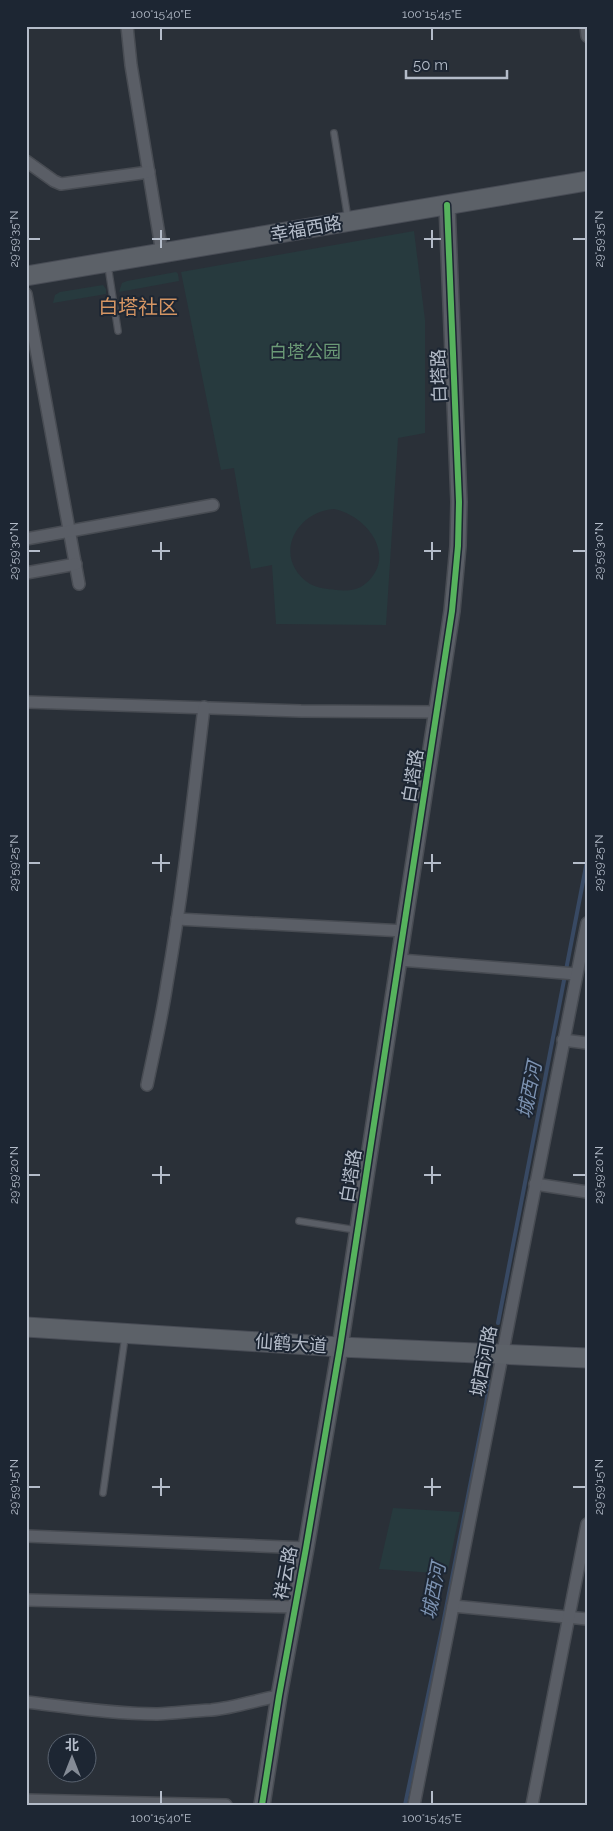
<svg xmlns="http://www.w3.org/2000/svg" width="613" height="1831" font-family="Raleway,'Noto Sans SC',sans-serif">
<style>
.green{fill:#273a3e;fill-rule:evenodd}
.lines{fill:none;stroke-linecap:round;stroke-linejoin:round}
.stream{stroke:#384963;stroke-width:4}
.service-casing{stroke:#484c53;stroke-width:8}
.minor-casing{stroke:#484c53;stroke-width:14}
.tertiary-casing{stroke:#484c53;stroke-width:18}
.primary-casing{stroke:#484c55;stroke-width:21}
.service{stroke:#5a5e66;stroke-width:5.5}
.minor{stroke:#5a5e66;stroke-width:11}
.tertiary{stroke:#5a5e66;stroke-width:15}
.primary{stroke:#5c6168;stroke-width:19}
.cycleway-casing{stroke:#1d2633;stroke-width:9}
.cycleway{stroke:#56b35d;stroke-width:6}
.ticks{fill:none;stroke:#b4bcc9;stroke-width:2}
.labels{text-anchor:middle;stroke-width:4;stroke-linejoin:round;paint-order:stroke}
.street-label{font-size:18px;fill:#b4bcc9;stroke:#1d2633}
.park-label{font-size:18px;fill:#6b9a76;stroke:#1d2633}
.water-label{font-size:19px;font-style:italic;fill:#7c92b1;stroke:#1d2633}
.quarter-label{font-size:20px;fill:#d59563;stroke:#1d2633}
.neatline{fill:none;stroke:#b4bcc9;stroke-width:2}
.ticks-label{font-size:12px;text-anchor:middle;fill:#b4bcc9}
</style>
<rect width="100%" height="100%" fill="#2a3038"/>
<g class="green">
<path d="M414 231 425 320V433L398 438 386 625 276 624 272 565 251 569 234 468 221 470 181 272ZM334 509C368 516 398 557 365 584 357 591 345 591 336 590 328 589 317 588 310 584 272 559 294 512 334 509Z"/>
<polygon points="176,272 178,274 179,281 119,292 122,283 127,281"/>
<polygon points="103,285 106,289 106,294 53,303 55,295 60,292"/>
<polygon points="393,1508 460,1512 447,1574 379,1569"/>
</g>
<g class="lines">
<g class="stream">
<polyline points="498,1323 587,861"/>
<polyline points="405,1805 442,1629 486,1404 489,1382"/>
</g>
<g class="service-casing">
<g id="service">
<polyline points="334,133 348,219"/>
<polyline points="108,266 118,331"/>
<polyline points="299,1221 356,1230"/>
<polyline points="103,1493 125,1337"/>
</g>
</g>
<g class="minor-casing">
<g id="minor">
<polyline points="127,26 131,65 162,253"/>
<polyline points="586,26 587,36"/>
<polyline points="26,161 54,181 61,184 149,172"/>
<polyline points="26,294 79,584"/>
<polyline points="26,539 213,505"/>
<polyline points="26,573 76,564"/>
<polyline points="26,702 301,711 438,712"/>
<polyline points="177,919 404,931"/>
<polyline points="400,960 576,974"/>
<polyline points="563,1040 587,1043"/>
<path d="M147 1085C154 1051 162 1017 167 983 183 892 193 799 204 707"/>
<polyline points="535,1184 587,1192"/>
<polyline points="26,1536 306,1548"/>
<polyline points="26,1600 295,1607"/>
<polyline points="453,1606 587,1619"/>
<path d="M26 1702C69 1707 114 1714 157 1714 175 1713 193 1711 211 1710 234 1708 256 1700 279 1696"/>
<polyline points="26,1800 226,1805"/>
<polyline points="414,1805 587,923"/>
<polyline points="532,1805 587,1524"/>
</g>
</g>
<g class="tertiary-casing">
<polyline id="tertiary" points="262,1805 279,1696 306,1548 340,1347 452,611 458,546 459,502 447,205"/>
</g>
<g class="primary-casing">
<g id="primary">
<polyline points="26,276 587,181"/>
<polyline points="26,1327 340,1347 587,1358"/>
</g>
</g>
<use href="#service" class="service"/>
<use href="#minor" class="minor"/>
<use href="#tertiary" class="tertiary"/>
<use href="#primary" class="primary"/>
<g class="cycleway-casing">
<polyline id="cycleway" points="262,1805 279,1696 306,1548 340,1347 452,611 458,546 459,502 447,205"/>
</g>
<use href="#cycleway" class="cycleway"/>
</g>
<path class="ticks" d="M161 28V40M432 28V40M161 230V248M432 230V248M28 239H40M152 239H170M424 239H441M573 239H586M161 542V560M432 542V560M28 551H40M152 551H170M424 551H441M573 551H586M161 854V872M432 854V872M28 863H40M152 863H170M424 863H441M573 863H586M161 1166V1184M432 1166V1184M28 1175H40M152 1175H170M424 1175H441M573 1175H586M161 1478V1496M432 1478V1496M28 1487H40M152 1487H170M424 1487H441M573 1487H586M161 1791V1804M432 1791V1804"/>
<g class="labels">
<g class="street-label">
<text transform="translate(306 229) rotate(-10)" y="6">幸福西路</text>
<text transform="translate(439 376) rotate(-92)" y="6">白塔路</text>
<text transform="translate(413 776) rotate(-81)" y="6">白塔路</text>
<text transform="translate(351 1176) rotate(-81)" y="6">白塔路</text>
<text transform="translate(291 1344) rotate(4)" y="6">仙鹤大道</text>
<text transform="translate(484 1361) rotate(-79)" y="6">城西河路</text>
<text transform="translate(286 1573) rotate(-79)" y="6">祥云路</text>
</g>
<g class="park-label">
<text x="305" y="358">白塔公园</text>
</g>
<g class="water-label">
<text transform="translate(529 1090) rotate(-79)" y="7">城西河</text>
<text transform="translate(433 1591) rotate(-79)" y="7">城西河</text>
</g>
<g class="quarter-label">
<text x="138" y="314">白塔社区</text>
</g>
</g>
<rect width="613" height="1831" fill="none" stroke="#1d2633" stroke-width="55"/>
<g transform="translate(72 1758)"><circle r="24" fill="#1d2633" stroke="#59626f"/>
<path d="M0-4L9 19L0 12L-9 19Z" fill="#848b96"/>
<text y="-8" font-size="14" font-weight="bold" text-anchor="middle" fill="#b4bcc9">北</text>
</g>
<path d="M406 70v8h101v-8" fill="none" stroke="#b4bcc9" stroke-width="2.5"/>
<text x="413" y="70" font-size="15" fill="#b4bcc9" stroke="#1d2633" stroke-width="4" paint-order="stroke">50 m</text>
<rect x="28" y="28" width="558" height="1776" class="neatline"/>
<g class="ticks-label">
<text x="161" y="18">100°15'40"E</text>
<text x="432" y="18">100°15'45"E</text>
<text transform="translate(14 239) rotate(-90)" y="4">29°59'35"N</text>
<text transform="translate(599 239) rotate(-90)" y="4">29°59'35"N</text>
<text transform="translate(14 551) rotate(-90)" y="4">29°59'30"N</text>
<text transform="translate(599 551) rotate(-90)" y="4">29°59'30"N</text>
<text transform="translate(14 863) rotate(-90)" y="4">29°59'25"N</text>
<text transform="translate(599 863) rotate(-90)" y="4">29°59'25"N</text>
<text transform="translate(14 1175) rotate(-90)" y="4">29°59'20"N</text>
<text transform="translate(599 1175) rotate(-90)" y="4">29°59'20"N</text>
<text transform="translate(14 1487) rotate(-90)" y="4">29°59'15"N</text>
<text transform="translate(599 1487) rotate(-90)" y="4">29°59'15"N</text>
<text x="161" y="1822">100°15'40"E</text>
<text x="432" y="1822">100°15'45"E</text>
</g>
</svg>
